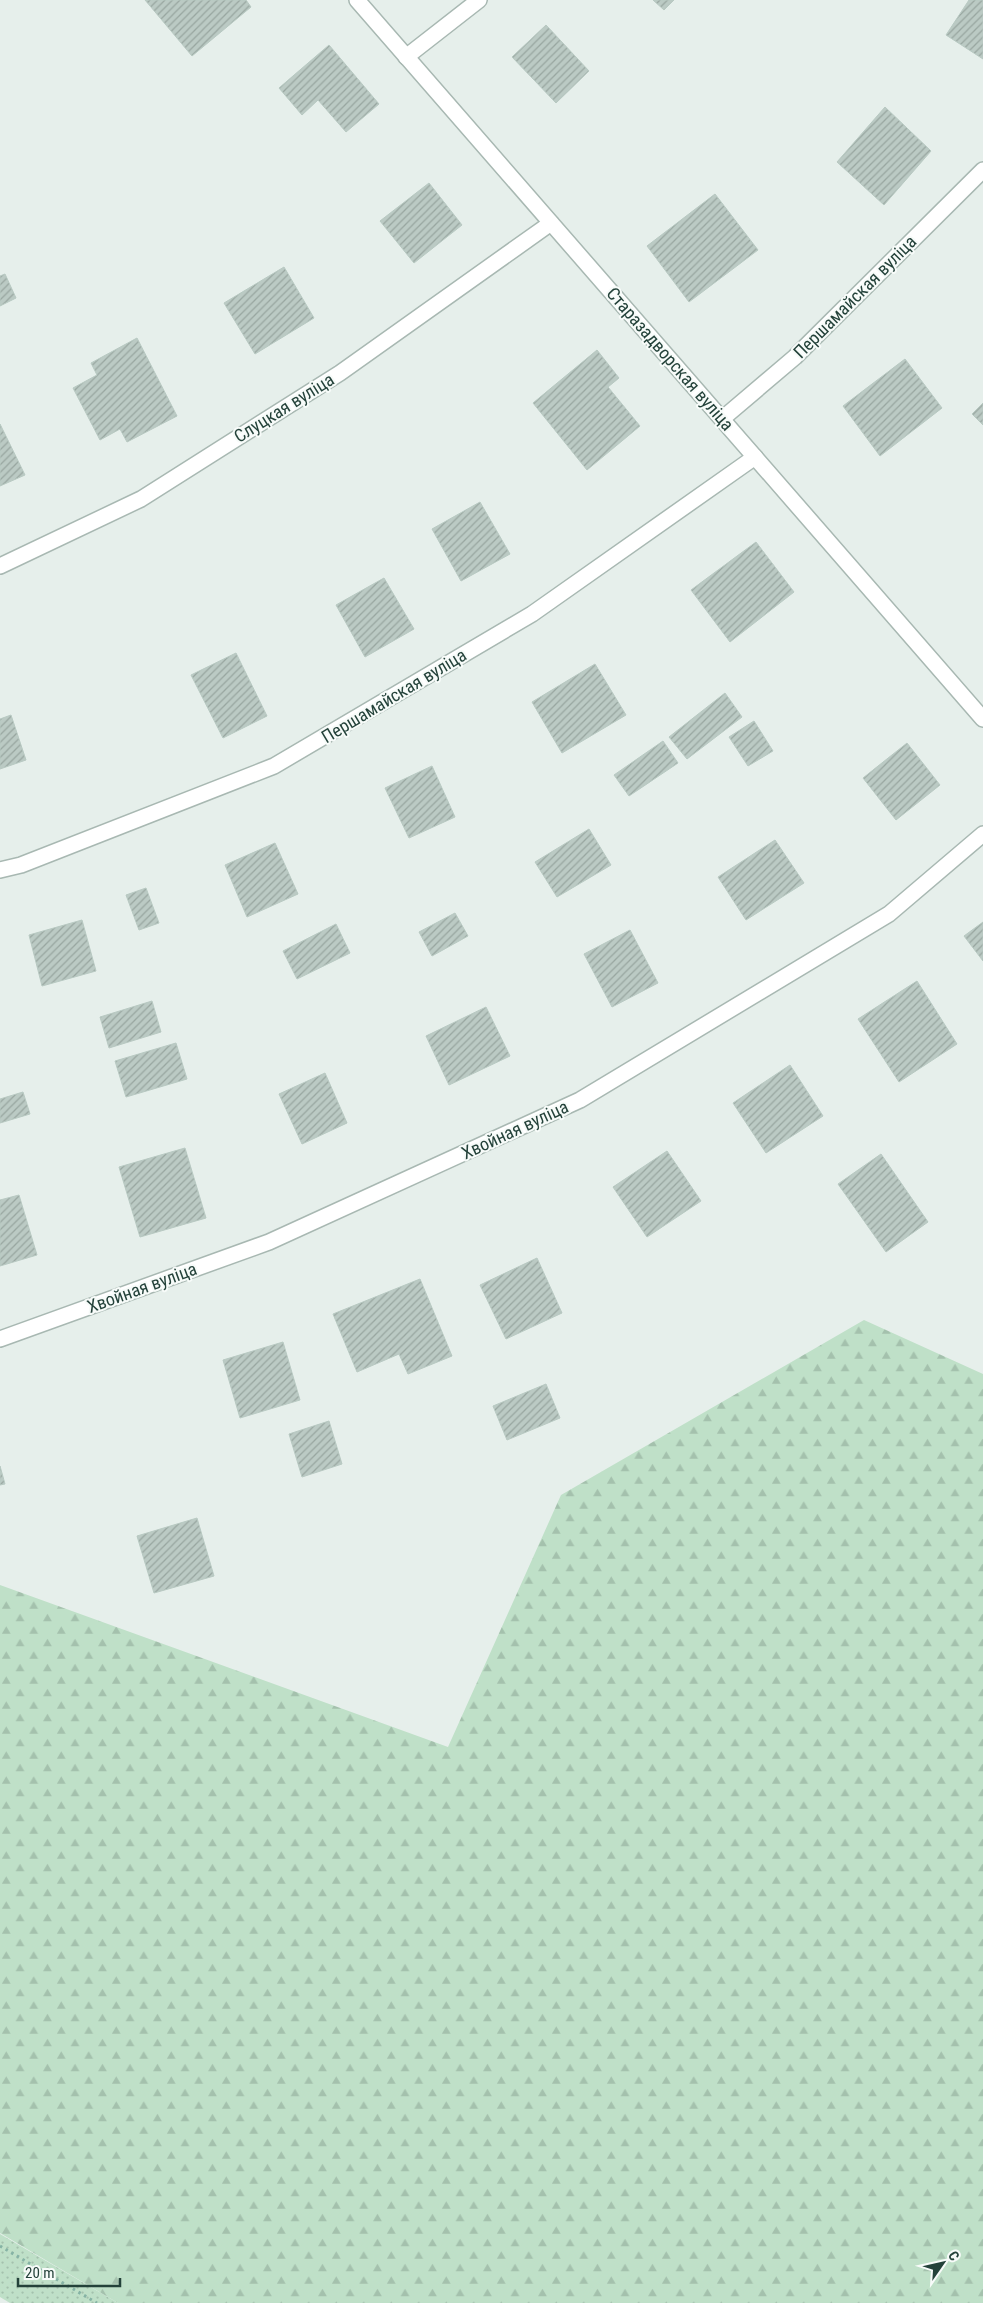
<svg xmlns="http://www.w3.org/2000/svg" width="983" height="2303" font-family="'Roboto Condensed',sans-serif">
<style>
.green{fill:url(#green-dots)}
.forest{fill:url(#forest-firs)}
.building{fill:url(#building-hatch);stroke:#b8c9c2}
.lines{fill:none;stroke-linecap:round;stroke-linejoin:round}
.street-casing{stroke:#a8b8b2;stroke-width:18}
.path{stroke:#86b3a5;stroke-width:3;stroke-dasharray:2.5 4;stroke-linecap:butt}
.street{stroke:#fff;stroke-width:15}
.labels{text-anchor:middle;stroke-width:4;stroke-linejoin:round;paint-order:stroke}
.street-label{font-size:18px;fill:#24423a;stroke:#f7fbf9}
</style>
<defs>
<pattern id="green-dots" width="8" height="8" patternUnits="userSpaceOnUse" patternTransform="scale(1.25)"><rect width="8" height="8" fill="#bfe0c8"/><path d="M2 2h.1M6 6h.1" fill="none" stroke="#a4c1ad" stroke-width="1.8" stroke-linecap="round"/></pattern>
<pattern id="forest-firs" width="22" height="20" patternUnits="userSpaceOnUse" patternTransform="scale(1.25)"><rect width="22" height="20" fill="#bfe0c8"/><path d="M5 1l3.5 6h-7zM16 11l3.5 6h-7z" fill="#a4c1ad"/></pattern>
<pattern id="building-hatch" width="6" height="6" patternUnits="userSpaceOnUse" patternTransform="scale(1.25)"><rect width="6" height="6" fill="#bbcac4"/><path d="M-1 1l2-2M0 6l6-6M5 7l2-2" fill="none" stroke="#98a6a0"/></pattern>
</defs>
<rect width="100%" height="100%" fill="#e6efeb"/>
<polygon class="green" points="0,2234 118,2303 10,2303 0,2297"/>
<polygon class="forest" points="864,1320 983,1374 983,2303 118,2303 0,2233 0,1585 448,1747 561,1495"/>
<g class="building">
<polygon points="145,0 246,0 251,7 192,56"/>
<polygon points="653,0 674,0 664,10"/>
<polygon points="969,0 983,0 983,59 946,35"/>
<polygon points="546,25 589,71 556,103 512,57"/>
<polygon points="329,45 379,104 346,132 318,100 302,115 279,88"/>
<polygon points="885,107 931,151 884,205 837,162"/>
<polygon points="429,183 462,225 414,263 380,221"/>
<polygon points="715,194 758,250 689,302 647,246"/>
<polygon points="284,267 314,318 255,354 224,303"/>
<polygon points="5,274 16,298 0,306 0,276"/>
<polygon points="137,338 177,416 127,442 120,429 100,440 73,388 97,375 91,363"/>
<polygon points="597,350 619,378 608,387 640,426 587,470 533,403"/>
<polygon points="905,359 942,408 880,456 843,406"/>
<polygon points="983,403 983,425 972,414"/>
<polygon points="0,424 25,475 0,486"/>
<polygon points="480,502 510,554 461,581 432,529"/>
<polygon points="756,542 794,592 730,642 691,590"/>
<polygon points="384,578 414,629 365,657 336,605"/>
<polygon points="236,653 267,716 223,738 191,675"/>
<polygon points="595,664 626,715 562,753 532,702"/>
<polygon points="725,693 742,717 687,759 669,737"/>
<polygon points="11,715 26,760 0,769 0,719"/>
<polygon points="754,721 773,751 748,766 729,737"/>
<polygon points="663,741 678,763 629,796 614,775"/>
<polygon points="907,743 940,785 896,820 863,778"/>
<polygon points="432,766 455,817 409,838 385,788"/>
<polygon points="589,829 611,865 557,897 535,862"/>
<polygon points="775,840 804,883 746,920 718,877"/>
<polygon points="275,843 298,894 247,917 225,865"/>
<polygon points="146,888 159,923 139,930 126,895"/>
<polygon points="455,913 468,936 432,956 419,932"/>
<polygon points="82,920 96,971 42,986 29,935"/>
<polygon points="983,922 983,961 964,936"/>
<polygon points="336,924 350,953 297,979 283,951"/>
<polygon points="630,930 658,983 612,1007 584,954"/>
<polygon points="917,981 957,1044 899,1082 858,1019"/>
<polygon points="152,1001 161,1032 109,1048 100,1017"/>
<polygon points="486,1007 510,1056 449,1085 426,1036"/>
<polygon points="176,1043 187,1079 126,1097 115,1061"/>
<polygon points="790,1065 823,1116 766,1153 733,1103"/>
<polygon points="325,1073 347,1123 302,1144 279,1094"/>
<polygon points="23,1092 30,1114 0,1123 0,1099"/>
<polygon points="185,1148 206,1218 140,1237 119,1167"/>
<polygon points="667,1151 701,1201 647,1237 613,1187"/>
<polygon points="881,1154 928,1222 886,1252 838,1184"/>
<polygon points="19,1195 37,1255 0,1266 0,1200"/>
<polygon points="537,1258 562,1313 506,1339 480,1285"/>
<polygon points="420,1279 452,1356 408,1374 399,1354 357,1372 333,1314"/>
<polygon points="283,1342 300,1400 240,1418 223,1360"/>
<polygon points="546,1384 560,1418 507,1440 493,1406"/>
<polygon points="329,1421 342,1464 302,1477 289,1434"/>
<polygon points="0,1466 5,1484 0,1485"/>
<polygon points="197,1518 214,1576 154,1593 137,1536"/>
</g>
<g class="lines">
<g class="street-casing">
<g id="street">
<polyline points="357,0 983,719"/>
<polyline points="406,57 479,0"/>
<polyline points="722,419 795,357 983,170"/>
<polyline points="0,566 141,499 340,373 551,223"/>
<polyline points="0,870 21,865 274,766 532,614 755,457"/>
<polyline points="0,1339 269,1242 580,1100 889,914 983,834"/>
</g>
</g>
<polyline class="path" points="0,2246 97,2303"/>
<use href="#street" class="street"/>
</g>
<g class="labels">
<g class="street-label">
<text transform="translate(855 297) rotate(-45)" y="6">Першамайская вуліца</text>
<text transform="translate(670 359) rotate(49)" y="6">Старазадворская вуліца</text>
<text transform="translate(284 408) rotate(-32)" y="6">Слуцкая вуліца</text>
<text transform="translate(394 696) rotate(-31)" y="6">Першамайская вуліца</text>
<text transform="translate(515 1130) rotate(-25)" y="6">Хвойная вуліца</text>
<text transform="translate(142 1288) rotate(-20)" y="6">Хвойная вуліца</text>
</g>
</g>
<g transform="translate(943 2263) rotate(56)" stroke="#f7fbf9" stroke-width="4" paint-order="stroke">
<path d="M0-4L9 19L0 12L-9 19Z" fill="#24423a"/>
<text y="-8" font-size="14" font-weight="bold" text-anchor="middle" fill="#24423a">С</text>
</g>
<path d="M18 2278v8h102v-8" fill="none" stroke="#24423a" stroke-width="2.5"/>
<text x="25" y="2278" font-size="15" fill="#24423a" stroke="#f7fbf9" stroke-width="4" paint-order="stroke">20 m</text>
</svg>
